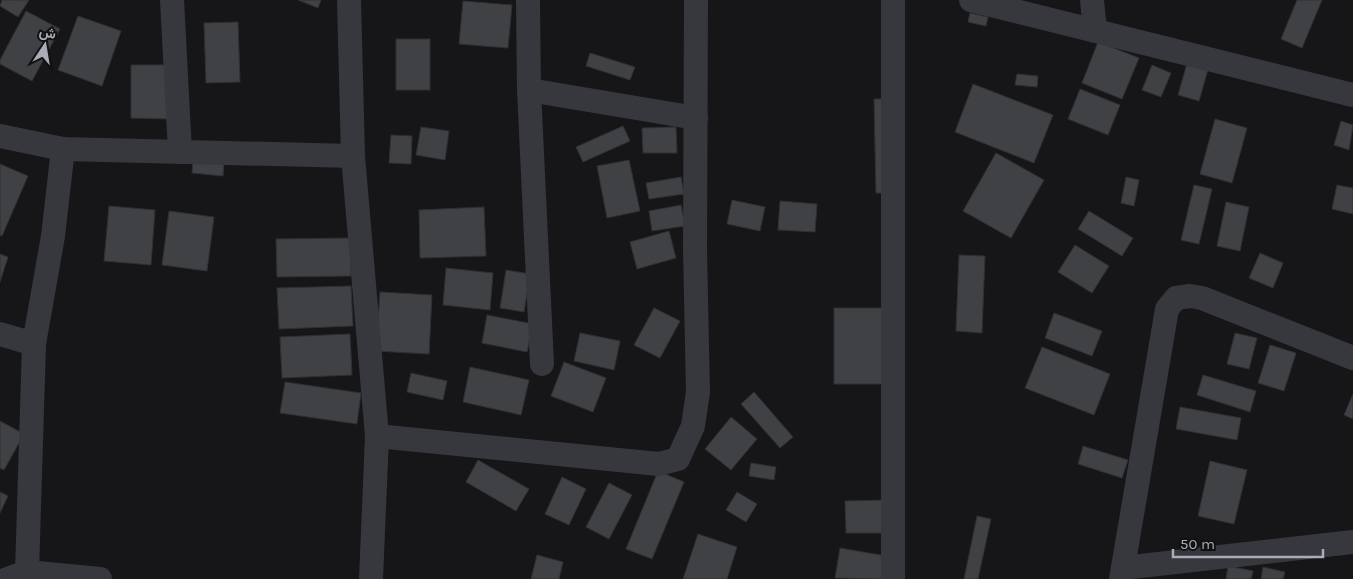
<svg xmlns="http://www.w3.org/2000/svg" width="1353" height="579" font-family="Karla,Vazirmatn,sans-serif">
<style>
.building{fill:#404145;stroke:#303034}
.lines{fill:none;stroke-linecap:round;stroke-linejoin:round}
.minor{stroke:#37383d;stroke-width:24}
</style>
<rect width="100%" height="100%" fill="#161618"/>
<g class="building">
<polygon points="2,0 29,0 18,17 0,6"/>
<polygon points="298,0 321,0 318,8"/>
<polygon points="1297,0 1322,0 1302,48 1281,39"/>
<polygon points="463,1 512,5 508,48 459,44"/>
<polygon points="26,11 60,29 32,81 0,64 0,60"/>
<polygon points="970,13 988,17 986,26 968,22"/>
<polygon points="78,16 121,31 102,86 58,70"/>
<polygon points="238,22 240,82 206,83 204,23"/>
<rect x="396" y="39" width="34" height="51"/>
<polygon points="1098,42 1139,58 1122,99 1082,83"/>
<polygon points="590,53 635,67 630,80 586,66"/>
<polygon points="1188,60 1209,66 1199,101 1178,95"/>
<polygon points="131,65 169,65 168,119 131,118"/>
<polygon points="1152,65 1171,73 1161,97 1142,90"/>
<polygon points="1017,74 1038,76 1037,87 1015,85"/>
<polygon points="973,84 1053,115 1034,163 955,132"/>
<polygon points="1080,89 1120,105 1108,135 1068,119"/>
<polygon points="874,99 888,99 890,193 876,193"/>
<polygon points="1215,119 1247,128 1232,183 1200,174"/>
<polygon points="1341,121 1353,125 1349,150 1334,145"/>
<polygon points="623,126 630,141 583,162 576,147"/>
<polygon points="421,127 449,131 445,160 416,155"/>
<polygon points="676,127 677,153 643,153 642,128"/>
<polygon points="391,135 412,136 411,164 389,163"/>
<polygon points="996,153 1044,180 1011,238 963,211"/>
<polygon points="629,160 640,211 607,218 597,166"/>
<polygon points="193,161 224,163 223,176 192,173"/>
<polygon points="0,164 28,176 2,236 0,235"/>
<polygon points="681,177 684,194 649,199 646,183"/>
<polygon points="1126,177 1139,180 1134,206 1121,203"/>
<polygon points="1194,185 1212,189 1199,244 1181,240"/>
<polygon points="1337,185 1353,188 1353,214 1332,209"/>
<polygon points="732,200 765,207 760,231 727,224"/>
<polygon points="780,201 817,204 815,232 778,230"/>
<polygon points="1226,202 1249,207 1240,251 1217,246"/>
<polygon points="681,205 685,226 652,231 649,211"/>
<polygon points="109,206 155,210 151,265 104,261"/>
<polygon points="484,207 486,256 420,258 419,210"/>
<polygon points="169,211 214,217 207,271 162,265"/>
<polygon points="1089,211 1133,238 1122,256 1078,229"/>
<polygon points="669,231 676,258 637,269 630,242"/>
<polygon points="350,238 351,276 277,277 276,239"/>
<polygon points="1075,245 1109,266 1092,293 1058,272"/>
<polygon points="1260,253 1283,263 1273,288 1249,278"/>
<polygon points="0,254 8,257 0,282"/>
<polygon points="959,255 985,256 982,333 956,331"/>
<polygon points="446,268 493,273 490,310 443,305"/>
<polygon points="506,270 530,274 524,312 500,308"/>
<polygon points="351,286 353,326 279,329 277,288"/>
<polygon points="380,292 432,295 429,354 376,351"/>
<polygon points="654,308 680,321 660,358 634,345"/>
<rect x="834" y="308" width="50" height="76"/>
<polygon points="1054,313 1102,331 1092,356 1045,338"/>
<polygon points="487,315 533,324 527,352 482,343"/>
<polygon points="580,333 620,341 614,370 574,361"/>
<polygon points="1235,333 1257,338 1249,369 1227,364"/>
<polygon points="350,334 352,375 282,378 280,337"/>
<polygon points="1270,345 1296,353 1284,391 1258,383"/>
<polygon points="1042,347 1110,374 1094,415 1025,388"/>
<polygon points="564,362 606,378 593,412 551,396"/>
<polygon points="470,367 529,380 521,415 463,402"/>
<polygon points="411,373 447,381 443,400 407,392"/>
<polygon points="1203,375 1256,391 1250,412 1197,395"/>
<polygon points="285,382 361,393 357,424 280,413"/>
<polygon points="754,392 793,437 780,448 741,404"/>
<polygon points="1353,394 1353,419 1344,415"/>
<polygon points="1180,407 1241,418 1237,440 1176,429"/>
<polygon points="731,417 757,439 731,470 705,449"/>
<polygon points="0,421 24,434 4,470 0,468"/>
<polygon points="1083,446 1128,460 1122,478 1078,464"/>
<polygon points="478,460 529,489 516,511 466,482"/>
<polygon points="1210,461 1247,470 1234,524 1198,516"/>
<polygon points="751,463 776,467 774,480 749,476"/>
<polygon points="658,471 684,482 652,559 626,549"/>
<polygon points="562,477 586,489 569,525 545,514"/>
<polygon points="609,483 632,495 609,539 586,527"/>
<polygon points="0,492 8,496 0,513"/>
<polygon points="737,492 757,504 746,522 726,510"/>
<polygon points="887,500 887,533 846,533 845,501"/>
<polygon points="977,516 991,519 978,579 964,579"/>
<polygon points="698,534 737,547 727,579 683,579"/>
<polygon points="840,548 886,556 882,579 835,578"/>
<polygon points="537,555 563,562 559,579 531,579"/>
<polygon points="1228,566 1253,571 1251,579 1226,579"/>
<polygon points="1263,567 1285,572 1283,579 1261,579"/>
</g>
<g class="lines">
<g class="minor">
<polyline points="172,0 180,152"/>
<polyline points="349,0 353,156 377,436 371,579"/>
<polyline points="528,0 529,90 542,364"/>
<polyline points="971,0 1353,95"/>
<polyline points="1092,0 1095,31"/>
<polyline points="529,90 696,118"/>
<polyline points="0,136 63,149 353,156"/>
<polyline points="0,334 34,344"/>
<polyline points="377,436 659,464 678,459 693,426 698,392 695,250 696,0"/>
<polyline points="1123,568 1353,542"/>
<polyline points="27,572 34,344 53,236 63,149"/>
<polyline points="7,579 27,572 100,579"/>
<polyline points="893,579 893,0"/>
<polyline points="1121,579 1167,309 1176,298 1190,296 1202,298 1353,358"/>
</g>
</g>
<g transform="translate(45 45) rotate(12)" stroke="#111113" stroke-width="4" paint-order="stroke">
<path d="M0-4L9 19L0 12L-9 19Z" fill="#a8adb8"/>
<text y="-8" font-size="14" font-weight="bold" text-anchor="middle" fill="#a8adb8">ش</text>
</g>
<path d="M1173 549v8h150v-8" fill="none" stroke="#a8adb8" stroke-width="2.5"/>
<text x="1180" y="549" font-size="15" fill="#a8adb8" stroke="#111113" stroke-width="4" paint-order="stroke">50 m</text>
</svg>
